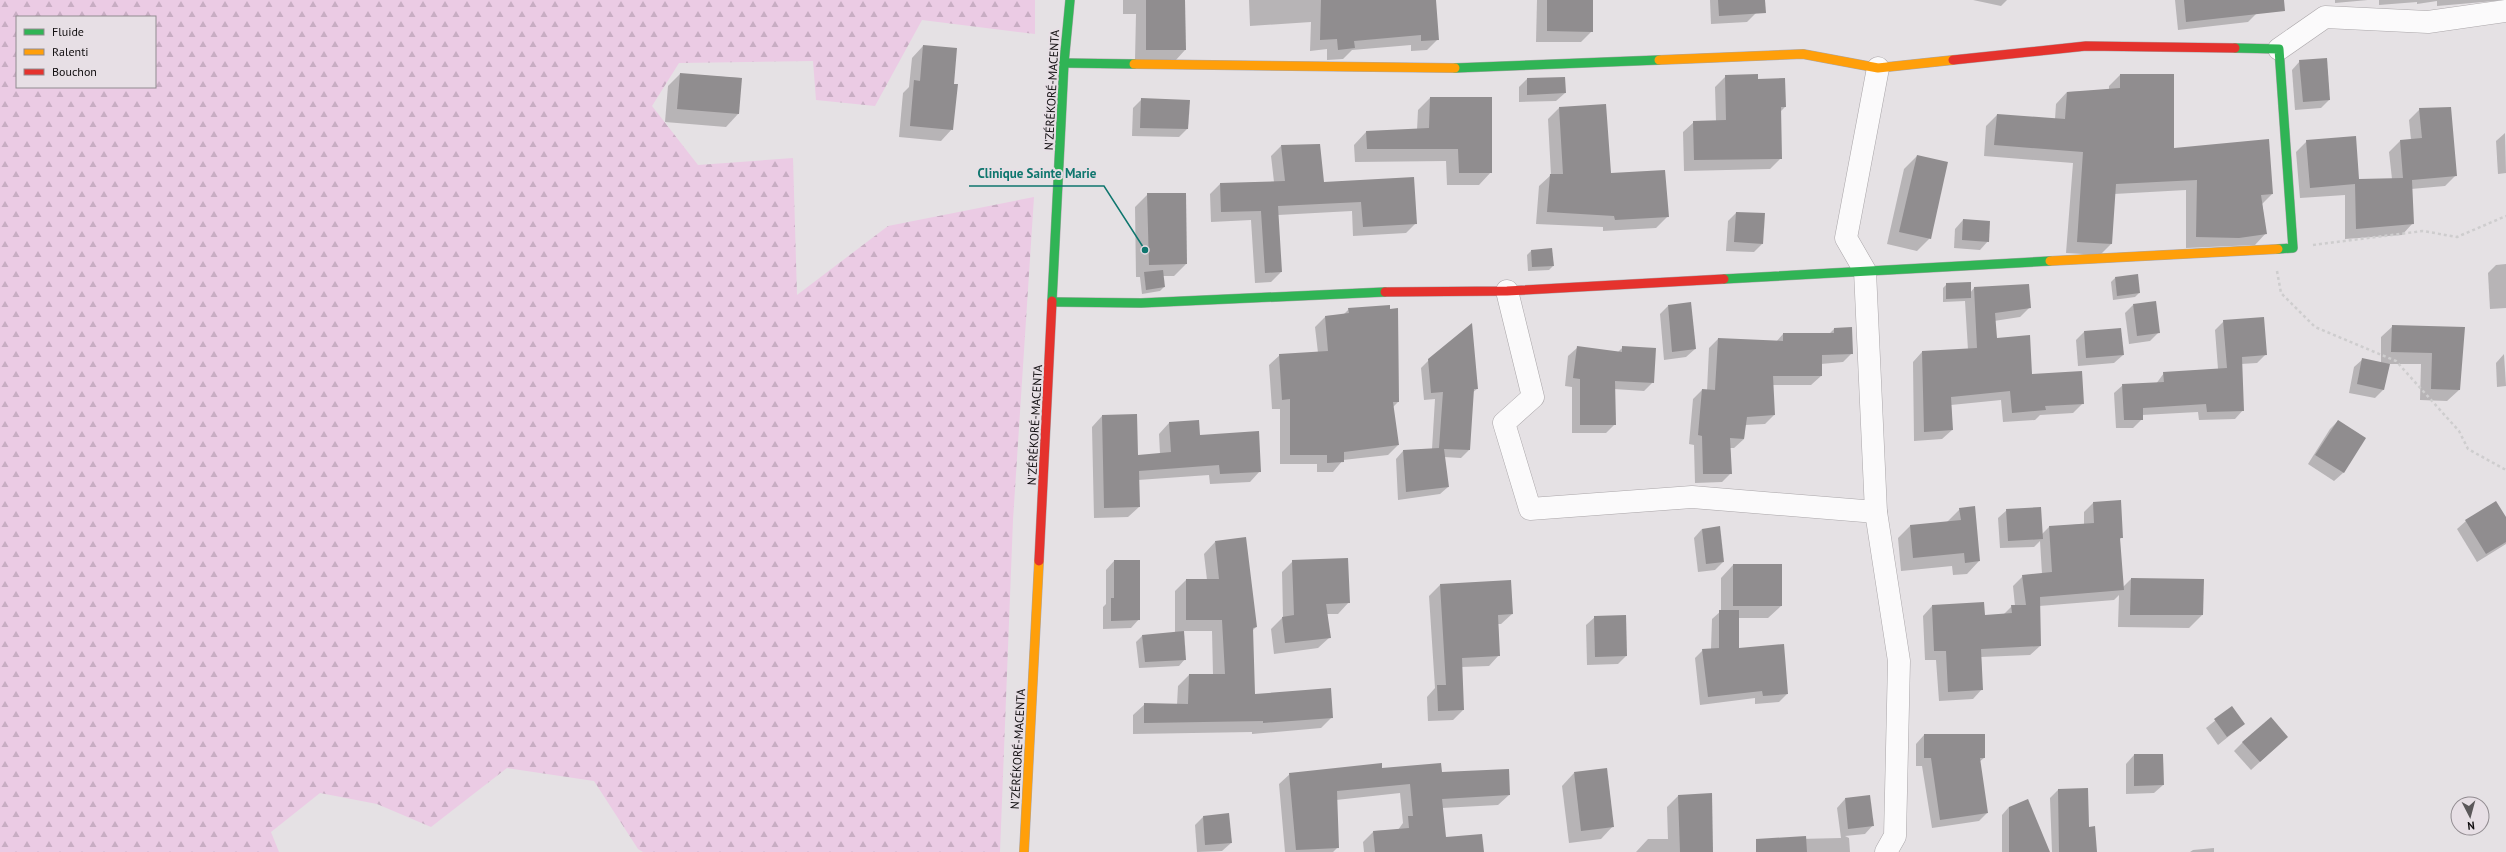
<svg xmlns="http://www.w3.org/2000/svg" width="2506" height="852" font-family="'PT Sans',sans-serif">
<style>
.forest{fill:url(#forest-firs);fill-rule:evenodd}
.shadow{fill:#0003}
.building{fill:#908d8f}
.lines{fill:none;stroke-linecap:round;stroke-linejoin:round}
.street-casing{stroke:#aaa6a9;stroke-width:23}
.fast-casing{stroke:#aaa6a9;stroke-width:10}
.slow-casing{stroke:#aaa6a9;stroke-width:10}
.jam-casing{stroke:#aaa6a9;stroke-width:10}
.path{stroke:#cecdce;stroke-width:2.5;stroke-dasharray:3 3;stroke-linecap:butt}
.street{stroke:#fbfafb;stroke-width:22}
.fast{stroke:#30b455;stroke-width:9}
.slow{stroke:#ff9f0a;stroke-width:9}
.jam{stroke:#e5322d;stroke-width:9}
.labels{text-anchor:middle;stroke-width:4;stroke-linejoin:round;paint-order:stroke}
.street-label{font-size:12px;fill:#110e10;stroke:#e7dfe5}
.leader{fill:none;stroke:#0f766e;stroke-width:1.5}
.callout-dot{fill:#0f766e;stroke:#e7dfe5;stroke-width:1.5}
.callout-label{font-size:13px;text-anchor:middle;font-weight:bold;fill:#0f766e;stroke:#e7dfe5;stroke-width:4;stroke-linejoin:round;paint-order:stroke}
</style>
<defs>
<pattern id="forest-firs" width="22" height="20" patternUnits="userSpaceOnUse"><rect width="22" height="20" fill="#ebcbe4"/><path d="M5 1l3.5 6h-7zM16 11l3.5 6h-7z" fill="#c8adc3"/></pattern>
</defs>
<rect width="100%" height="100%" fill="#e5e1e4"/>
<path class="forest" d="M0 0H1035V34L922 20 875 106 816 100 813 61 679 63 652 106 698 165 793 158 797 295 888 226 1034 197 1013 520 1000 852H643L638 849 594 781 507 768 431 827 377 804 320 793 271 832 279 852H0ZM17 17H155V87H17Z"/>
<g class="shadow">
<polygon points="1123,0 1185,0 1185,50 1175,61 1135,60 1136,14 1123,14"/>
<polygon points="1249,0 1435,0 1437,40 1427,50 1411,51 1411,45 1352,50 1343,59 1327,60 1327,49 1310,51 1311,22 1250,26"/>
<polygon points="1537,0 1592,0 1592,31 1581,42 1536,42"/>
<polygon points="1710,0 1755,0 1756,13 1747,22 1711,24"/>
<polygon points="1973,0 2007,0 2001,6"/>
<polygon points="2175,0 2254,0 2256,14 2248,22 2178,30"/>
<polygon points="2335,0 2368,0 2335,3"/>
<polygon points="2379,0 2506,0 2437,6 2437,1 2417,4 2417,2 2379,5"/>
<polygon points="923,46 953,85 952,129 941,141 899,137 903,93 909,87 912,58"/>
<polygon points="2300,61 2329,100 2321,108 2295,110 2292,70"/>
<polygon points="680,74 741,78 738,114 726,127 665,122 668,86"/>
<polygon points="2120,75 2173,149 2272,194 2262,204 2266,233 2255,245 2186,248 2186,190 2114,194 2111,244 2100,255 2066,253 2073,163 1984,156 1986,126 1997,115 2055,119 2056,104 2067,92 2109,90 2109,86"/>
<polygon points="1726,76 1757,80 1785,107 1780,112 1781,158 1770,169 1684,171 1683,132 1694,122 1716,121 1715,87"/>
<polygon points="1527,79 1565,93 1556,101 1519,102 1519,87"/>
<polygon points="1430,98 1491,172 1479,185 1447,185 1446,161 1355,162 1354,145 1366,132 1417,130 1418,110"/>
<polygon points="1142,99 1189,101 1187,129 1179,137 1132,136 1133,108"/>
<polygon points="1559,108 1610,174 1668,216 1656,228 1603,231 1603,227 1536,224 1539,186 1551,175 1548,119"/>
<polygon points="2420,109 2456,175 2445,186 2411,189 2412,224 2402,235 2345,239 2345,195 2300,198 2296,152 2307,141 2358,180 2392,179 2389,152 2400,141 2411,140 2409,120"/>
<polygon points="2505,133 2506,173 2498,174 2496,141"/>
<polygon points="1281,146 1323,183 1416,223 1406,233 1353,236 1352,211 1278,215 1281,272 1271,282 1255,283 1251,220 1211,222 1210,194 1220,184 1274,182 1271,156"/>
<polygon points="1917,156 1930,238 1917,251 1887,244 1904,169"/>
<polygon points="1148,194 1186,264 1174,276 1162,276 1164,287 1160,291 1142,294 1140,277 1136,277 1135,207"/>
<polygon points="1736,213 1762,244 1754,252 1726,251 1728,221"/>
<polygon points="1963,220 1988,241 1980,250 1954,248 1955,229"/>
<polygon points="1551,249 1553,266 1549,270 1528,271 1527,255 1531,251"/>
<polygon points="2506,264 2506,308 2490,309 2488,273 2496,265"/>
<polygon points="2115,278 2139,293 2135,297 2113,300 2111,282"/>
<polygon points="1947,284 1970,293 1974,288 2030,307 2020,317 1994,321 1996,339 2031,375 2083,403 2073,413 2040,415 2035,420 2003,422 2001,400 1951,405 1952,430 1942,439 1914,441 1913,362 1922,352 1968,350 1965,301 1943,302 1943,288"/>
<polygon points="2133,305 2159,332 2150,341 2129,344 2125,313"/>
<polygon points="1668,306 1695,349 1686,357 1664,360 1660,314"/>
<polygon points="1349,309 1398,402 1393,407 1398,445 1388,455 1343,460 1333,472 1317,472 1317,464 1280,464 1280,409 1272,409 1269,365 1280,355 1318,353 1315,327 1326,316 1343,315"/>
<polygon points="2224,321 2266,354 2257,363 2241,364 2243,410 2235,419 2199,420 2198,412 2142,415 2142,419 2133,428 2116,428 2114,393 2123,385 2156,384 2164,373 2218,369 2215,330"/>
<polygon points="2393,326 2464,328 2459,390 2447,401 2420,400 2421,364 2389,364 2383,390 2375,398 2349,393 2354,367 2363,359 2381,363 2381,337"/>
<polygon points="1834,329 1852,353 1843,362 1821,364 1821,376 1811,385 1772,385 1774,415 1765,424 1745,425 1744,439 1734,448 1730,448 1731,473 1722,482 1695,483 1694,445 1689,444 1693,399 1702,390 1707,391 1709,348 1718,339 1776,342 1783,334 1829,334"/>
<polygon points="2084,332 2123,355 2114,363 2078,366 2076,340"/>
<polygon points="1623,347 1653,382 1644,391 1614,389 1615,424 1606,433 1572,433 1572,387 1565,386 1568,356 1577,348 1618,352"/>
<polygon points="2504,354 2506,386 2497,387 2496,363"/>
<polygon points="1429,360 1477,389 1473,392 1469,450 1461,458 1444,457 1448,487 1440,494 1398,500 1396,459 1403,451 1432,449 1435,399 1424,400 1421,368"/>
<polygon points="1102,416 1137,456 1160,454 1159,434 1169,423 1199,436 1260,471 1250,482 1210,484 1209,475 1138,480 1139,507 1128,517 1094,518 1092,427"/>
<polygon points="2338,421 2365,438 2343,473 2334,481 2308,464 2330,429"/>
<polygon points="2093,503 2122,537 2119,540 2123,587 2131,579 2202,615 2189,628 2118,627 2119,595 2114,600 2039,606 2040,646 2030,655 1981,657 1982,689 1973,699 1939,701 1936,660 1925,660 1923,616 1932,606 1984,616 2003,615 2012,606 2015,606 2013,586 2023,576 2042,574 2040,541 2034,547 2000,548 1998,518 2007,510 2042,534 2049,527 2084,524 2084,512"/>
<polygon points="1960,509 1979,561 1967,574 1953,575 1952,566 1901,571 1898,538 1910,526 1947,522"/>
<polygon points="2506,519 2506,544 2477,562 2457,529 2466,521"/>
<polygon points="1702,529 1723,562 1715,570 1698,572 1694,538"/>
<polygon points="1215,542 1256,627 1252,631 1254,695 1332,717 1321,728 1252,734 1252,732 1133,734 1133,715 1145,704 1177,705 1178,686 1189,675 1213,675 1212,631 1183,631 1185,659 1179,666 1139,668 1136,642 1142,636 1175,633 1175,591 1186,580 1207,580 1204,554"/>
<polygon points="1114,561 1139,619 1131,628 1103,629 1103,607 1106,604 1106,570"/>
<polygon points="1293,561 1349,602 1338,614 1327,614 1330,637 1318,648 1274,654 1271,629 1283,617 1282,572"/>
<polygon points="1733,565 1781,606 1768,618 1738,618 1738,650 1787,694 1779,702 1755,704 1755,698 1700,705 1695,658 1703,650 1711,649 1712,619 1721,611 1721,578"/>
<polygon points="1510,581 1512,614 1501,624 1498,624 1499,655 1489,666 1461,667 1463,710 1453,720 1428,721 1427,697 1435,688 1429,596 1440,585"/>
<polygon points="1595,617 1626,656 1618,664 1587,665 1586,625"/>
<polygon points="2232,707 2244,724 2218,745 2206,728"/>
<polygon points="1924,735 1984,758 1979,762 1987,813 1979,821 1932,828 1922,766 1916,766 1916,744"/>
<polygon points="2287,737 2251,770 2234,751 2243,742"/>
<polygon points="2134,755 2163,785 2154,793 2126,794 2126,764"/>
<polygon points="1382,770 1441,773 1509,795 1498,805 1442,808 1445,838 1484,852 1364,852 1363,842 1374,831 1398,830 1403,823 1400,793 1336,800 1338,847 1333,852 1285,852 1279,784 1290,774"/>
<polygon points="1574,773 1613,826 1601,839 1569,843 1562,786"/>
<polygon points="2087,789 2088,828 2096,852 2052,852 2050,798 2058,790"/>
<polygon points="1678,796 1712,852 1636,852 1648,839 1668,839 1667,807"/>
<polygon points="1845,799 1873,825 1865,834 1845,836 1849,838 1850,852 1756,852 1756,847 1763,840 1841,838 1837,808"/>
<polygon points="2009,807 2049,852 2002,852 2002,815"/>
<polygon points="1203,817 1231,843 1222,851 1197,852 1195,825"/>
<polygon points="2214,848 2214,852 2190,852 2193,850"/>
</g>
<g class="building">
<polygon points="1146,0 1185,0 1186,50 1146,50"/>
<polygon points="1321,0 1436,0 1439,40 1421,41 1421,35 1354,41 1355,48 1338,50 1337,39 1320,40"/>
<polygon points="1547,0 1593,0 1593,32 1547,31"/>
<polygon points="1718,0 1765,0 1766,13 1719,16"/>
<polygon points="2184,0 2284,0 2285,11 2186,22"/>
<polygon points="923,45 957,48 954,84 958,84 953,130 910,126 914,80 920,81"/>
<polygon points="2327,58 2330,100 2303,102 2299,60"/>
<polygon points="680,73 742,78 739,114 677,109"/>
<polygon points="1758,74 1758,79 1785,78 1786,107 1781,107 1782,159 1694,160 1693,121 1726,120 1725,75"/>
<polygon points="2120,74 2174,74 2174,148 2269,139 2273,194 2261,195 2267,234 2239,238 2196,237 2197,180 2116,184 2112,244 2077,242 2083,152 1994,145 1997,114 2065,119 2067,92 2120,88"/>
<polygon points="1565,77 1566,93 1527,95 1527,78"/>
<polygon points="1430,97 1492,97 1492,173 1459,173 1458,149 1367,149 1366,131 1429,128"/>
<polygon points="1141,98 1190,100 1188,129 1140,128"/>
<polygon points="1606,104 1611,173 1665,170 1669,217 1615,220 1614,216 1547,212 1550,174 1563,174 1559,107"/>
<polygon points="2451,107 2457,176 2412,180 2414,224 2356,229 2355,184 2310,188 2306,140 2356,136 2359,179 2403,178 2400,140 2422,138 2419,108"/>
<polygon points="1320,144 1324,182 1414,177 1417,224 1363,227 1361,202 1278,206 1282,272 1265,273 1261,211 1221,212 1220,183 1285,181 1281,145"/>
<polygon points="1917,155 1948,162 1931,239 1899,232"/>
<polygon points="1147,193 1186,193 1187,264 1149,265"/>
<polygon points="1736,212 1765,213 1763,244 1734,242"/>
<polygon points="1963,219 1990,221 1989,242 1962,240"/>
<polygon points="1552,248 1554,266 1532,267 1531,250"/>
<polygon points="1163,270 1165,287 1146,290 1144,272"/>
<polygon points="2138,274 2140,293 2117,296 2115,277"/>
<polygon points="1971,282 1971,298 1946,299 1946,283"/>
<polygon points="2029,284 2031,308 1995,313 1997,338 2030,335 2032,374 2082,371 2084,404 2045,406 2046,410 2012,413 2010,391 1951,397 1953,430 1924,432 1922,351 1977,348 1974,287"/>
<polygon points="2156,301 2160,333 2137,336 2133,304"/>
<polygon points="1691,302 1696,349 1672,352 1668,305"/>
<polygon points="1390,305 1390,309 1398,308 1399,402 1393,402 1399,445 1344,452 1344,462 1327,463 1327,455 1290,455 1290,399 1282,400 1279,354 1328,351 1325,316 1349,313 1348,308"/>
<polygon points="2264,317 2267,355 2242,357 2244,411 2207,412 2206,404 2143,408 2143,420 2124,420 2122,384 2164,382 2163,372 2227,368 2223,320"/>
<polygon points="1472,323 1478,389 1474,389 1470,450 1444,449 1449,487 1406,492 1403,450 1439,448 1443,392 1431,393 1428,359"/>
<polygon points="2392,325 2465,327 2460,390 2431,389 2432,353 2391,352"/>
<polygon points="1852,327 1853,354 1822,355 1822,376 1773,376 1775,415 1747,417 1744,439 1730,438 1732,474 1703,474 1702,436 1698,435 1702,389 1715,390 1718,338 1783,341 1783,333 1834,333 1834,328"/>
<polygon points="2121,328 2124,355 2086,358 2084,331"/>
<polygon points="1577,346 1622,352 1622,346 1656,348 1654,383 1615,381 1616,425 1580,425 1580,379 1573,378"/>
<polygon points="2362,358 2390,364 2384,390 2357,384"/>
<polygon points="1137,414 1138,455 1171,452 1169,422 1199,420 1200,435 1259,431 1261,472 1220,474 1219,465 1139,471 1140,507 1104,508 1102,415"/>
<polygon points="2338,420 2366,438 2344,473 2315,455"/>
<polygon points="2121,500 2123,538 2120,538 2124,590 2040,597 2041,646 1981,649 1983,690 1948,692 1946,651 1934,651 1932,605 1984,602 1985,615 2012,613 2011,605 2026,605 2022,575 2052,572 2049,526 2094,523 2093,502"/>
<polygon points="2496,501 2506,517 2506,542 2486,554 2465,520"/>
<polygon points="1975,506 1980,561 1965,563 1964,553 1913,558 1910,525 1961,520 1959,508"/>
<polygon points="2041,507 2043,539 2008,541 2006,509"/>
<polygon points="1720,526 1724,562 1706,564 1702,529"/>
<polygon points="1246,537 1257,627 1253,628 1255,694 1331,688 1333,718 1263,723 1263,721 1144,723 1144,703 1188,704 1189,674 1225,674 1222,620 1186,620 1186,579 1219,579 1215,541"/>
<polygon points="1348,558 1350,603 1326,604 1331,638 1285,643 1282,617 1294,615 1292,560"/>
<polygon points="1114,560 1140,560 1140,620 1111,621 1111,598 1114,598"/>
<rect x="1733" y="564" width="49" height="42"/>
<polygon points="2131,578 2204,579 2203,615 2130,615"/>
<polygon points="1511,580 1513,614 1498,615 1500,656 1462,658 1464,710 1438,711 1437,685 1446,685 1440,584"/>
<polygon points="1719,610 1739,610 1739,648 1784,644 1788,694 1763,696 1762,691 1708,697 1702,649 1719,648"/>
<polygon points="1626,615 1627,656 1595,657 1594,616"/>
<polygon points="1184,631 1186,660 1145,662 1142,635"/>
<polygon points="2232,706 2245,724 2227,737 2214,719"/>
<polygon points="2271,717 2288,737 2260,762 2242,742"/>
<polygon points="1924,734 1985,734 1985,758 1980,758 1988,813 1940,820 1931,758 1924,758"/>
<polygon points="2134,754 2163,754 2164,785 2134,786"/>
<polygon points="1382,763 1382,768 1441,763 1442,772 1509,769 1510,795 1442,799 1446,837 1482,834 1484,852 1375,852 1373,831 1409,828 1408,816 1413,816 1410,784 1337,791 1339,848 1296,850 1289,773"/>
<polygon points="1607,768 1614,827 1581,831 1574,772"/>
<polygon points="2088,788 2089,827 2095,826 2097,852 2059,852 2058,789"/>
<polygon points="1712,793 1713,852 1680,852 1678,795"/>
<polygon points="1870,795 1874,826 1848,829 1845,798"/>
<polygon points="2028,799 2050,852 2009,852 2009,807"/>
<polygon points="1229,813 1232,843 1205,845 1203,816"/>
<polygon points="1806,836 1807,852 1756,852 1756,839"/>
</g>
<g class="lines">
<g class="street-casing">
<g id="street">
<polyline points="2279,49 2325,17 2428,22 2506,11"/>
<polyline points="1878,68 1846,238 1865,271 1876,512 1899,661 1895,836 1886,852"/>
<polyline points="1507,291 1533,397 1504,423 1530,509 1692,497 1876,512"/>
</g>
</g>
<g class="fast-casing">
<g id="fast">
<polyline points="2235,48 2279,49 2293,248 2278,249"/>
<polyline points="1064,63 1134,64"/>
<polyline points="1455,68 1659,60"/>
<polyline points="1724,279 2050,261"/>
<polyline points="1052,301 1064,63 1070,0"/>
<polyline points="1054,302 1141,303 1385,292"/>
</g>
</g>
<g class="slow-casing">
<g id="slow">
<polyline points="1659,60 1803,54 1878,68 1953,60"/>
<polyline points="1134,64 1455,68"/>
<polyline points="2050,261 2278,249"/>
<polyline points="1024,852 1039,561"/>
</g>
</g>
<g class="jam-casing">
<g id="jam">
<polyline points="1953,60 2086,46 2235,48"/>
<polyline points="1385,292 1507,291 1724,279"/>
<polyline points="1039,561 1052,301"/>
</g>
</g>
<g class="path">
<polyline points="2313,245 2423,231 2457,237 2506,216"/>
<polyline points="2277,271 2281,293 2315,327 2396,361 2459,431 2468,449 2506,470"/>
</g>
<use href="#street" class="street"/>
<use href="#fast" class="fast"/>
<use href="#slow" class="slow"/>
<use href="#jam" class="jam"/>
</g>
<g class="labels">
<g class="street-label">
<text transform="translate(1052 90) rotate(-87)" y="4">N'ZÉRÉKORÉ-MACENTA</text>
<text transform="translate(1035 425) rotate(-87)" y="4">N'ZÉRÉKORÉ-MACENTA</text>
<text transform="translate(1018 749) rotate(-87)" y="4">N'ZÉRÉKORÉ-MACENTA</text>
</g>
</g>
<path class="leader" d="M1145 250L1104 186H969"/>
<circle class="callout-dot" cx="1145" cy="250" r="4"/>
<g class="callout-label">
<text x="1037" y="178">Clinique Sainte Marie</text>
</g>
<rect x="16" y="16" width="140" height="72" fill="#e7dfe5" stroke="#918b90"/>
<rect x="24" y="29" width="20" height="6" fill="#30b455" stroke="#918b90"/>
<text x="52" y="36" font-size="12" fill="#110e10">Fluide</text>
<rect x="24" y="49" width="20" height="6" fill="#ff9f0a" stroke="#918b90"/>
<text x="52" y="56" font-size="12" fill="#110e10">Ralenti</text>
<rect x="24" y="69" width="20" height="6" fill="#e5322d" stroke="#918b90"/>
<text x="52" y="76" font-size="12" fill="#110e10">Bouchon</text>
<g transform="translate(2470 816) rotate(174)"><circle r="19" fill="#e7dfe5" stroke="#918b90"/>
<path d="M0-3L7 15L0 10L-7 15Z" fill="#5b585a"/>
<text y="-6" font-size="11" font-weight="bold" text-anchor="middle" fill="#110e10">N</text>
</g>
</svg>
